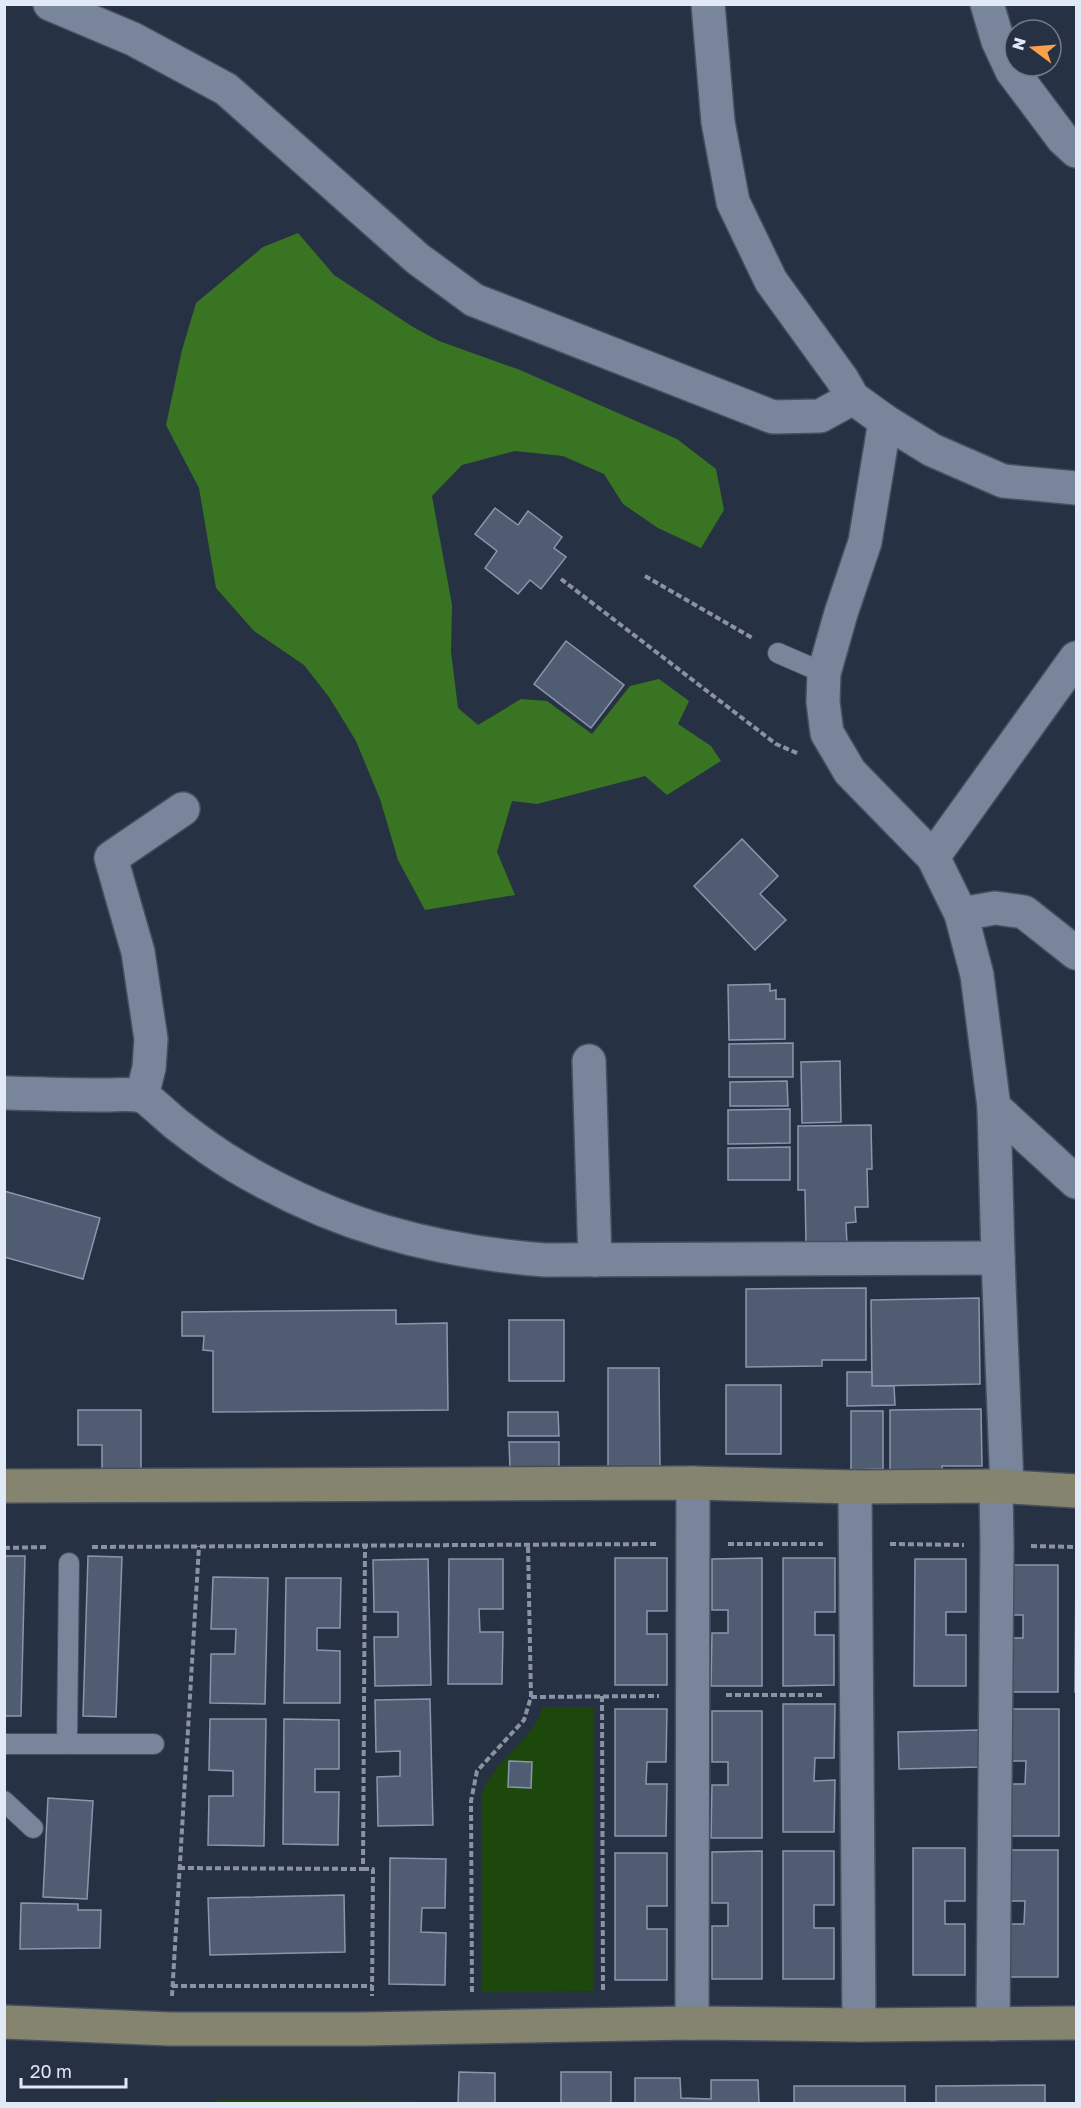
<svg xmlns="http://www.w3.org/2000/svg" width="1081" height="2108" font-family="'Golos Text',sans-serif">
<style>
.green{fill:#1d480b}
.forest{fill:#397423}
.building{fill:#505c71;stroke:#8996ad;stroke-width:1.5}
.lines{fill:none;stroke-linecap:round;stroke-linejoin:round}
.lane-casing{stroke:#474f5f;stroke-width:22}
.street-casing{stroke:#474f5f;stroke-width:36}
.secondary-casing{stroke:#474f5f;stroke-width:36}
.path{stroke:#8a93a3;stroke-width:4;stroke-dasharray:6 3;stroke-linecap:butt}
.lane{stroke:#78859b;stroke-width:20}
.street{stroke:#78859b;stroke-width:33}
.secondary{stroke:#84846f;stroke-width:33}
</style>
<rect width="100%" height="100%" fill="#273144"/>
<g class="green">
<path d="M543 1707H593L594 1991 482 1992 481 1798C490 1760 533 1743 543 1707Z"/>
<polygon points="216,2099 416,2101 416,2103 216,2104"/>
</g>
<polygon class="forest" points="298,233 334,275 413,327 439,341 520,370 677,439 716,469 724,510 701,548 658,528 623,504 604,474 563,456 515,451 462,465 432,496 452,605 451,652 458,708 478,725 521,699 547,701 592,734 630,686 659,679 689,701 678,724 711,746 721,761 667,795 645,776 537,804 512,801 497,852 515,895 425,910 398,860 380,799 356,741 329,697 304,665 254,631 216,588 199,488 166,425 182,350 196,303 263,247"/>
<g class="building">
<polygon points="495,508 518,525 528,511 562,537 554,548 566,557 541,589 530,580 518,594 485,568 497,551 475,534"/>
<polygon points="566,641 624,685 591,728 534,684"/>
<polygon points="742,839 778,876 760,894 786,920 755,950 694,886"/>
<polygon points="770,984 770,991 776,990 776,999 785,999 785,1039 729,1040 728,985"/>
<polygon points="793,1043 793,1077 729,1077 729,1044"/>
<polygon points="840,1061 841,1122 802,1123 801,1062"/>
<polygon points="787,1081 788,1106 730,1106 730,1082"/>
<polygon points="790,1109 790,1143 728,1144 728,1110"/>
<polygon points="871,1125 872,1169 867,1169 868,1207 855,1207 856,1222 846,1223 847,1244 806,1244 805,1190 798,1190 798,1126"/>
<polygon points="790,1147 790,1180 728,1180 728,1148"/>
<polygon points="4,1191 100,1218 83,1279 4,1257"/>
<polygon points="866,1288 866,1360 822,1360 822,1366 746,1367 746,1289"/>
<polygon points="979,1298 980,1384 872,1386 871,1300"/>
<polygon points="396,1310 396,1324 447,1323 448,1410 213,1412 213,1351 203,1350 204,1336 182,1336 182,1312"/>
<rect x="509" y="1320" width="55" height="61"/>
<polygon points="608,1368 659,1368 660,1468 608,1468"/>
<polygon points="847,1372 872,1372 872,1386 894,1386 895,1405 847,1406"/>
<rect x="726" y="1385" width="55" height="69"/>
<polygon points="981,1409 982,1466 942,1466 942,1474 890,1474 890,1410"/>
<polygon points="78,1410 141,1410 141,1480 102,1480 102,1445 78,1445"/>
<polygon points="851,1411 883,1411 883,1469 851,1470"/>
<polygon points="508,1412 558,1412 559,1436 508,1436"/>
<polygon points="509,1442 559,1442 559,1467 510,1468"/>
<polygon points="4,1556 25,1556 21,1716 4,1716"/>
<polygon points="88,1556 122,1557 116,1717 83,1716"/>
<polygon points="615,1558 667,1558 667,1611 647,1611 647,1634 667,1634 667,1685 615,1685"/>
<polygon points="762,1558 762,1686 711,1686 712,1633 728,1633 728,1610 712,1610 712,1559"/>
<polygon points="783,1558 835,1558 835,1612 815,1612 815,1635 834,1635 834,1685 783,1686"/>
<polygon points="428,1559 431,1685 375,1686 374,1637 398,1637 398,1612 374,1612 373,1560"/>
<polygon points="449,1559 503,1559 503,1609 479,1609 480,1632 503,1632 502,1684 448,1684"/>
<polygon points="915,1559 966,1559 966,1612 946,1612 946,1635 966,1635 966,1686 914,1686"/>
<polygon points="1008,1565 1058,1565 1058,1692 1008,1692 1008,1638 1023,1638 1023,1615 1008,1615"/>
<polygon points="1076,1565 1076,1692 1075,1692"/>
<polygon points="213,1577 268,1578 265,1704 210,1703 211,1654 235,1654 236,1629 211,1629"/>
<polygon points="286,1578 341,1578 340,1628 317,1628 317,1650 340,1651 340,1703 284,1703"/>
<polygon points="430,1699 433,1825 378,1826 377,1777 400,1776 400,1751 376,1752 375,1700"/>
<polygon points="783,1704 835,1704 834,1758 815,1758 814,1781 835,1780 834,1832 783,1832"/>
<polygon points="615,1709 667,1709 666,1762 647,1762 646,1784 667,1784 666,1836 615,1836"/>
<polygon points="1008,1709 1059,1709 1059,1836 1008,1836 1008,1784 1025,1784 1026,1761 1008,1761"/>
<polygon points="712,1711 762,1711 762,1838 711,1838 712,1785 728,1785 728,1762 712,1762"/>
<polygon points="210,1719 266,1719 264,1846 208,1845 209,1796 233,1796 233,1771 209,1770"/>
<polygon points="284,1719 339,1720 339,1769 315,1769 315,1792 339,1792 338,1845 283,1844"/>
<polygon points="979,1730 980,1767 899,1769 898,1732"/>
<polygon points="509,1761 532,1762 531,1788 508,1787"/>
<polygon points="48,1798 93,1801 87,1899 43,1897"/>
<polygon points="913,1848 965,1848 965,1901 945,1901 945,1924 965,1924 965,1975 913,1975"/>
<polygon points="1008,1850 1058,1850 1058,1977 1008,1977 1008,1924 1024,1924 1025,1901 1008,1901"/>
<polygon points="762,1851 762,1979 712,1979 712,1926 728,1926 728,1903 712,1903 712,1852"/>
<polygon points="783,1851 834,1851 834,1905 814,1905 814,1928 834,1928 834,1979 783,1979"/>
<polygon points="615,1853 667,1853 667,1906 647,1906 647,1929 667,1929 667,1980 615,1980"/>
<polygon points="390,1858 446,1859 445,1908 422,1908 421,1932 446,1933 445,1985 389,1984"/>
<polygon points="344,1895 345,1952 210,1955 208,1898"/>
<polygon points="21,1903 78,1904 78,1910 101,1910 100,1948 20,1949"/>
<polygon points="459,2072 495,2073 495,2104 458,2104"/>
<rect x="561" y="2072" width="50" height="32"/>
<polygon points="635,2078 680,2078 681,2098 711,2099 711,2080 758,2080 759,2104 635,2104"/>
<polygon points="1045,2085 1045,2104 936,2104 936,2086"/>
<rect x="794" y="2086" width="111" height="18"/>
</g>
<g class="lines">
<g class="lane-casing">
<g id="lane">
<polyline points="778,653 824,673"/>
<polyline points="4,1744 154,1744"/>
<polyline points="67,1744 69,1563"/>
<polyline points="4,1801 33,1828"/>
</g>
</g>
<g class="street-casing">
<g id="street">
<polyline points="50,4 133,39 226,89 418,259 474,300 773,417 820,416 853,398"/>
<polyline points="708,4 718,122 733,202 771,281 842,379 853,398 885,421 932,450 1003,481 1076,488"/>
<polyline points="987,4 998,41 1012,71 1063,139 1076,151"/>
<polyline points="885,421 865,542 841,613 824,673 823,702 827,733 850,772 933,857 961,914 977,975 994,1107 998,1258 1007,1487"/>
<polyline points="933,857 1076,658"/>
<polyline points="961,914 995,908 1024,912 1076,953"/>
<polyline points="589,1061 595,1260"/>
<path d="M4 1093C38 1094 71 1095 104 1095 115 1095 130 1093 141 1096 149 1098 171 1121 180 1127 198 1141 216 1154 236 1166 335 1225 431 1251 545 1260L998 1258"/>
<polyline points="142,1096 149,1068 151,1039 138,952 111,858 183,809"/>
<polyline points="994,1107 1076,1182"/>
<polyline points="855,1487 859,2025"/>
<polyline points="692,2023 693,1483"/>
<polyline points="993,2024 997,1545 996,1486"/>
</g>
</g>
<g class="secondary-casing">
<g id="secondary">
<polyline points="4,1486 693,1483 855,1487 996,1486 1076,1491"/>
<polyline points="4,2022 170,2029 362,2029 692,2023 859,2025 1076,2023"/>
</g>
</g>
<g class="path">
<polyline points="645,576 754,639"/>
<polyline points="561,579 776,744 799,754"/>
<polyline points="728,1544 823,1544"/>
<polyline points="890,1544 964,1545"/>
<polyline points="1031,1546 1076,1547"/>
<polyline points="92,1547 658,1544"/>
<polyline points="4,1548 46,1547"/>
<polyline points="726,1695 824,1695"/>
<polyline points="602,1696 603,1991"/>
<polyline points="531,1697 659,1696"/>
<polyline points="179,1868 363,1869 365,1545"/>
<polyline points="363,1869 373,1869 372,1996"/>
<polyline points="172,1986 372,1986"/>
<polyline points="472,1992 471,1801 477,1771 524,1720 531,1697 528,1545"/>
<polyline points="172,1996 199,1546"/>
</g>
<use href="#lane" class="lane"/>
<use href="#street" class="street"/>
<use href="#secondary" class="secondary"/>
</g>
<rect width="1081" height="2108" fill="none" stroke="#e2e9f6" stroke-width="12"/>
<g transform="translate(1033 48) rotate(286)"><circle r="28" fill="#273144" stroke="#727b8b" stroke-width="1.5"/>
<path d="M0-4.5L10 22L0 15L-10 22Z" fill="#f9a04d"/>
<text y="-9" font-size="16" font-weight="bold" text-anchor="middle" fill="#e2e9f6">N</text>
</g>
<path d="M21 2078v9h105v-9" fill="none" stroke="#e2e9f6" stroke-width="3"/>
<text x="30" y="2078" font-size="18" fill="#e2e9f6" stroke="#273144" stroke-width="4.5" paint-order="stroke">20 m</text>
</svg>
